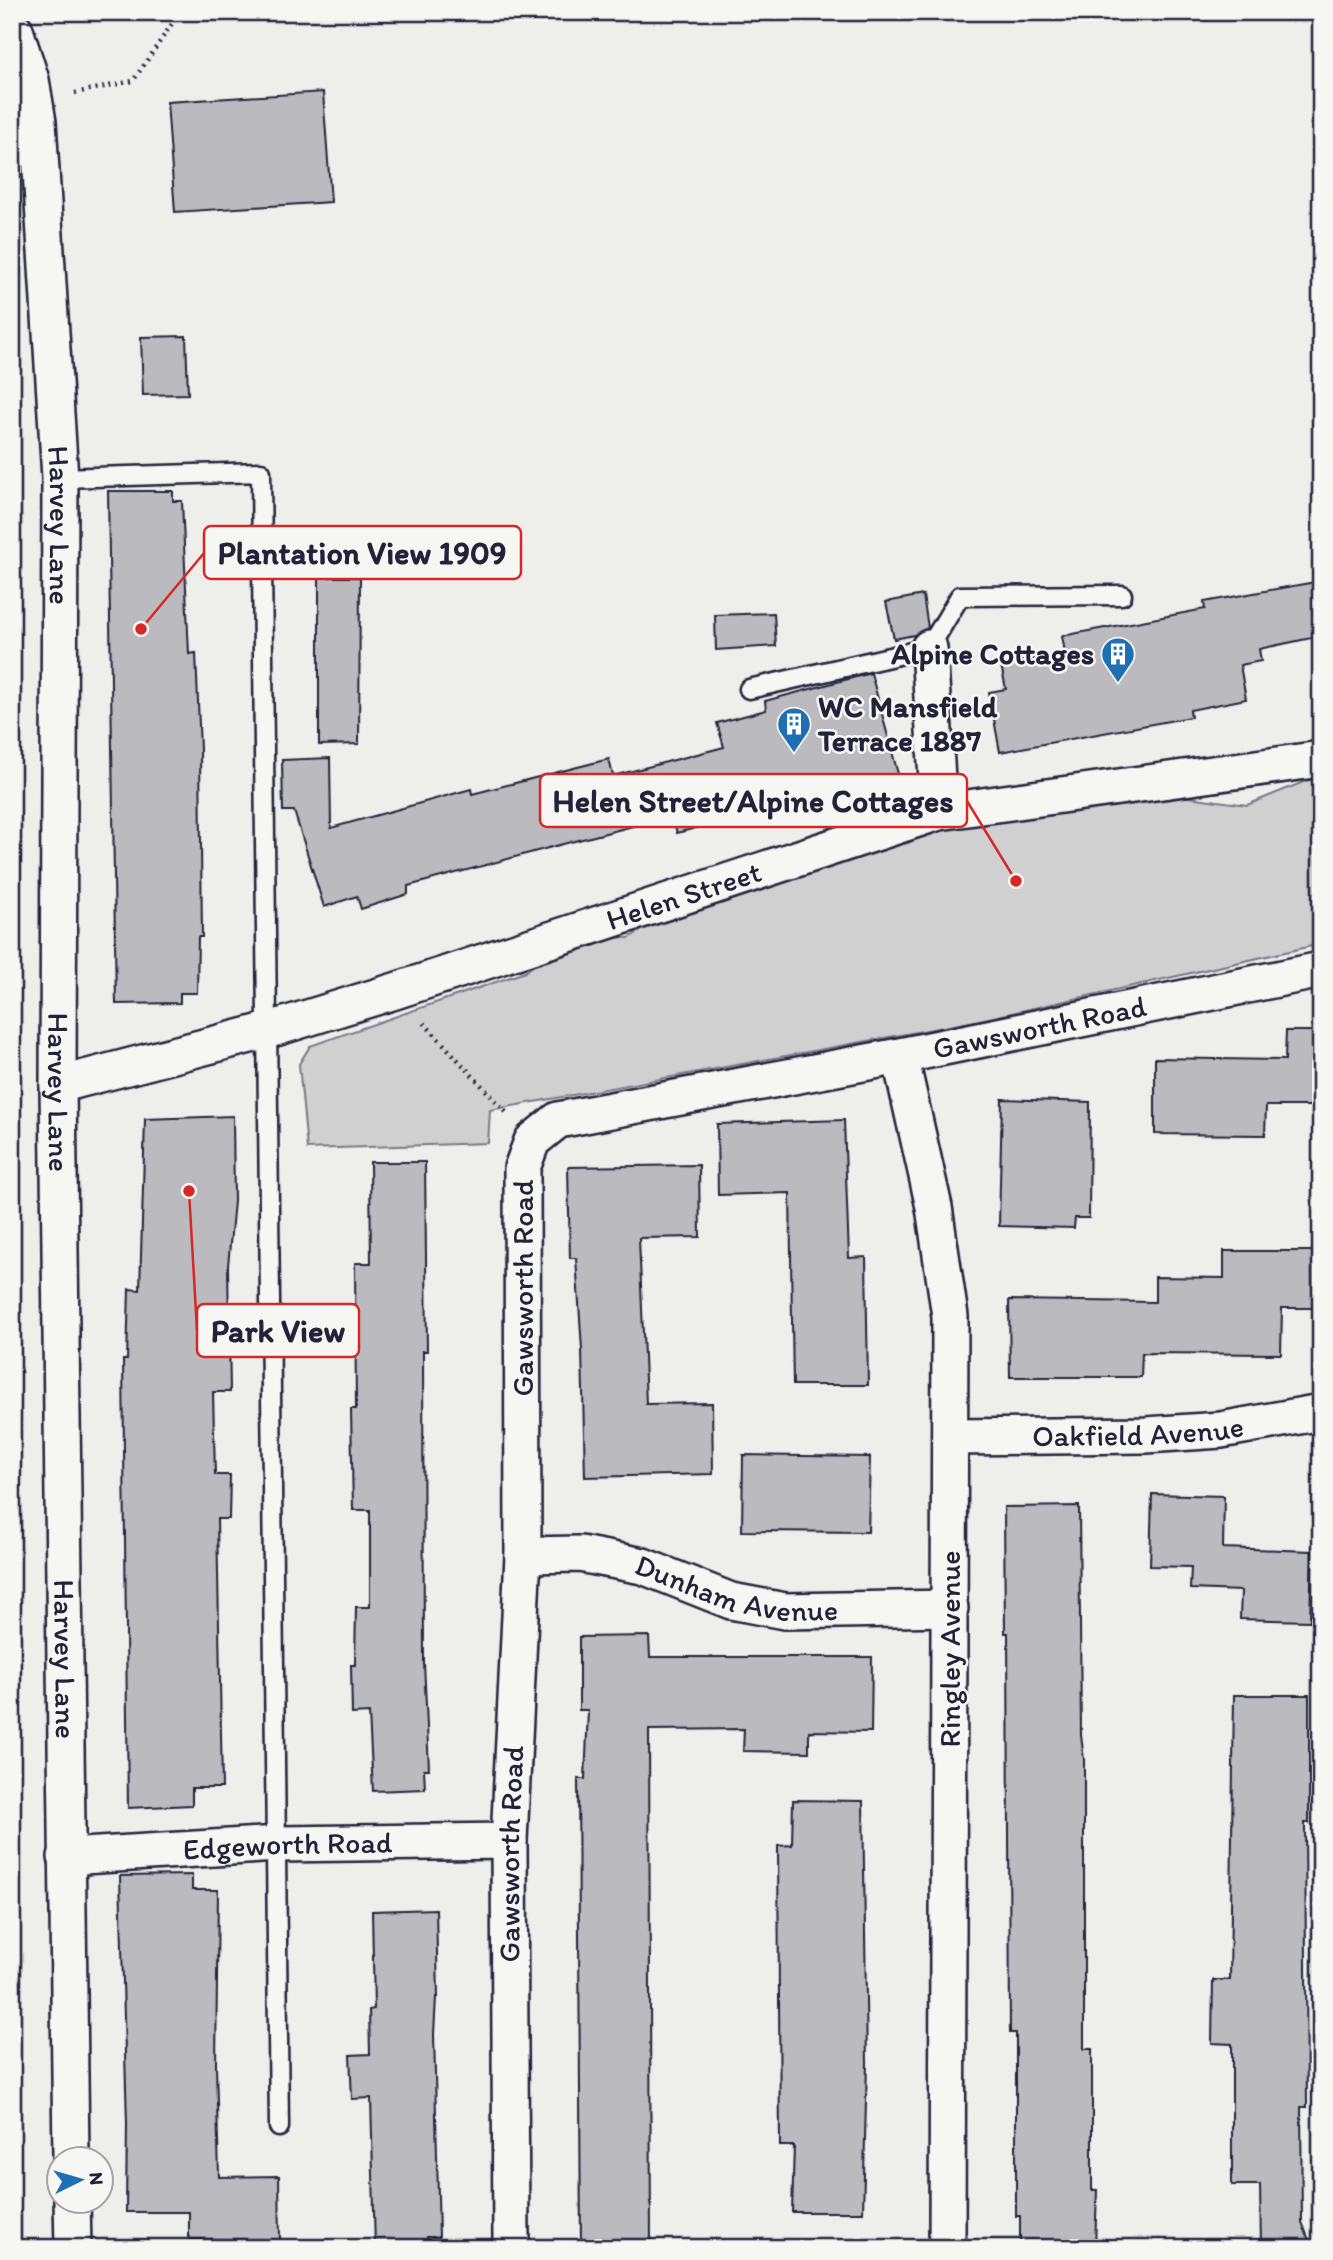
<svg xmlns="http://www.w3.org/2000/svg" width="1333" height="2260" font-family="Itim,sans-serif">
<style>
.green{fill:#d0d0d1;stroke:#797986;stroke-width:2}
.building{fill:#bbbbbf;stroke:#22223b;stroke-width:2}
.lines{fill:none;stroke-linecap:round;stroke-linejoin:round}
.lane-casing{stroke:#22223b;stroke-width:23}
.street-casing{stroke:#22223b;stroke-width:40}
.path{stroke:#22223b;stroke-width:4.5;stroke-dasharray:2 5;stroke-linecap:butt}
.lane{stroke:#f6f6f2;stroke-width:18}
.street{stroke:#f6f6f2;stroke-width:35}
.labels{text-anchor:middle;stroke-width:5;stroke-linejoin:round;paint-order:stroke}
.street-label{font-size:30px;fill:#22223b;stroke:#f6f6f2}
.poi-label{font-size:30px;font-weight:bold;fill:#22223b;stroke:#f6f6f2;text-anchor:end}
.leader{fill:none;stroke:#d62828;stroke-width:2.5}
.callout-dot{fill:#d62828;stroke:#f6f6f2;stroke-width:2.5}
.callout{fill:#f6f6f2;stroke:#d62828;stroke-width:2.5}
.callout-label{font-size:32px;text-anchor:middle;font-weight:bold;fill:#22223b}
</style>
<rect width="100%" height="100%" fill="#eeeeeb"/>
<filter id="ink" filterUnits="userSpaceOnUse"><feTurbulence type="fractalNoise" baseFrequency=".0143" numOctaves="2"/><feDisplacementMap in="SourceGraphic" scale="14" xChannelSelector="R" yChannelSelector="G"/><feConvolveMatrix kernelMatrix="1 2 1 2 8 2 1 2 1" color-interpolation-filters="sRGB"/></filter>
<g filter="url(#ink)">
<polygon class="green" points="1321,775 1321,944 971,1022 490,1110 488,1143 307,1149 299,1064 310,1046 525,972 572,935 629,938 688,902 846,854 908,843 946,822 1159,793 1247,805"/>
<g class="building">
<polygon points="323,92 331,202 175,212 167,102"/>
<polygon points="186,336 188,394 143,395 141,337"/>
<polygon points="108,491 173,491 173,501 182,501 189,654 196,653 200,750 202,937 198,937 197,993 180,993 180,1003 116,1004"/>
<polygon points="319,577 360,577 359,744 319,745"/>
<polygon points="1321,581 1321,636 1259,649 1261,661 1240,665 1246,699 1190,710 1191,717 1000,752 989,692 1006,689 1001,665 1065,653 1062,636 1205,609 1204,602"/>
<polygon points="923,595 928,628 914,635 894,639 886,602"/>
<polygon points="774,613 776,646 716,650 715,615"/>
<polygon points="871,673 898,774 677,833 672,816 563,844 408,886 408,894 361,909 357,896 324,907 294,811 283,811 282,760 330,758 331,828 471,789 472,794 609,759 613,776 724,747 717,723 766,710 765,701"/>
<polygon points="1286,1031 1321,1031 1321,1106 1266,1106 1265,1135 1155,1134 1155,1058 1285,1060"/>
<polygon points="1002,1099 1090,1102 1089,1218 1075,1218 1074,1228 999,1226"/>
<polygon points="233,1116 234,1201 228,1266 230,1392 213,1392 215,1475 230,1475 229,1519 217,1519 222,1788 192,1788 192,1805 128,1808 123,1360 127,1360 129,1289 140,1290 145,1119"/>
<polygon points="844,1120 849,1258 866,1257 868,1385 793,1385 790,1193 718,1195 717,1124"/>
<polygon points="370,1162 425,1162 427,1351 423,1351 424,1663 429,1769 424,1769 425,1789 373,1791 369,1713 352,1714 351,1665 355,1665 356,1607 370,1607 370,1510 353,1510 351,1409 356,1409 355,1263 371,1263"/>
<polygon points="699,1165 700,1237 639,1238 646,1404 712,1403 713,1474 585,1477 582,1349 576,1258 570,1258 568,1167"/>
<polygon points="1224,1251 1321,1251 1321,1308 1282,1308 1281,1354 1142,1353 1141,1377 1010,1377 1009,1300 1155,1302 1155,1277 1224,1278"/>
<polygon points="743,1455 870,1457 868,1532 742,1531"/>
<polygon points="1152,1494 1224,1496 1223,1548 1312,1551 1310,1621 1240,1619 1241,1591 1190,1589 1191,1567 1150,1566"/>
<polygon points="1079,1506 1081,1735 1084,1760 1084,2049 1092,2049 1092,2190 1097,2190 1095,2248 1020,2248 1020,2216 1016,2216 1016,2033 1010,2033 1008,1633 1005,1633 1004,1507"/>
<polygon points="649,1636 650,1657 872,1657 871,1732 809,1731 809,1752 743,1751 744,1729 649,1730 651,2248 581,2248 578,1779 585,1779 588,1710 579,1710 579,1637"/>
<polygon points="1234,1695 1309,1695 1309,1823 1305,1823 1307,2107 1301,2107 1302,2222 1312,2248 1261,2248 1260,2185 1232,2185 1232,2044 1212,2043 1213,1980 1230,1980"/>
<polygon points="793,1800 863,1801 867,2064 863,2212 792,2212 794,2146 780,2146 778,1846 792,1845"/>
<polygon points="192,1875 192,1890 218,1890 216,2066 219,2177 279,2176 280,2240 189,2239 189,2212 126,2212 127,2123 120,1876"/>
<polygon points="436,1909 438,1997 436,1997 434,2034 439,2237 427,2237 428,2248 375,2248 371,2098 352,2099 350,2055 370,2054 369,2010 374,2009 372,1911"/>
</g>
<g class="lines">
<g class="lane-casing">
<g id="lane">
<polyline points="60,478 261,472 279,2127"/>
<polyline points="749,689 929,648 960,596 1122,595"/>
</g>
</g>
<g class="street-casing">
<g id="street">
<path id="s1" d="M15 30 31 80 38 122 60 478 58 1085 71 2158"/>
<polyline points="929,648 939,812"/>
<polyline points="900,1056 934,1207 950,1316 947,2248"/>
<path id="s2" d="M58 1085 269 1030 395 991 939 812 1321 759"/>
<path id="s3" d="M952 1437 1146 1435 1221 1430 1321 1412"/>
<path id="s4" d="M523 1555 580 1554 643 1566 731 1601 785 1611 950 1608"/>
<path id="s5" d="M66 1857 278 1844 509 1841"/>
<polyline points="72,2200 73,2248"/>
<path id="s6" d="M511 2248 509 1841 523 1555 522 1168 532 1141 558 1120 900 1056 1321 970"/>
</g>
</g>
<g class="path">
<polyline points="75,93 133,81 180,12"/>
<polyline points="424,1023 506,1112"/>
</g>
<use href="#lane" class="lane"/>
<use href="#street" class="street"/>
</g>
</g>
<defs>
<g id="building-pin" transform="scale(1.75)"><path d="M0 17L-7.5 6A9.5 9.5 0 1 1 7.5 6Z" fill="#1f6fb2" stroke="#f6f6f2"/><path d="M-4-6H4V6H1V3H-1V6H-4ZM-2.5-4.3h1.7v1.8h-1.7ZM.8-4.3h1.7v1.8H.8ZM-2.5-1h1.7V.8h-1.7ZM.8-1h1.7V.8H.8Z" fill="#fff"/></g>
</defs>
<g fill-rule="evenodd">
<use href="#building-pin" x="1118" y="654"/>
<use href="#building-pin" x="794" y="724"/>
</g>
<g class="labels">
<g class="street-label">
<text dy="10" stroke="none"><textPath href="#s1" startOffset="499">Harvey Lane</textPath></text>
<text dy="10" stroke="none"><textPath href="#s2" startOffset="654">Helen Street</textPath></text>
<text dy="10" stroke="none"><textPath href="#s6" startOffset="1633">Gawsworth Road</textPath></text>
<text dy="10" stroke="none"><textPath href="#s1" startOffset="1066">Harvey Lane</textPath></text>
<text transform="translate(523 1288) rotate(-90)" y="10">Gawsworth Road</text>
<text dy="10" stroke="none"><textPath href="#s3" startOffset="186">Oakfield Avenue</textPath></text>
<text dy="10" stroke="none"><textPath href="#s4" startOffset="219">Dunham Avenue</textPath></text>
<text transform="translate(950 1649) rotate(-90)" y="10">Ringley Avenue</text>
<text dy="10" stroke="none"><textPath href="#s1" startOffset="1633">Harvey Lane</textPath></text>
<text dy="10" stroke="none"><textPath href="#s5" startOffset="222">Edgeworth Road</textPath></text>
<text dy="10" stroke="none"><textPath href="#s6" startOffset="394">Gawsworth Road</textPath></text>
</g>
<g class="poi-label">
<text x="1094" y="664">Alpine Cottages</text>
<text x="818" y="717" text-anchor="start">WC Mansfield<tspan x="818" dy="34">Terrace 1887</tspan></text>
</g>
</g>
<path class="leader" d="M141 629L204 553M1016 881L967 801M189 1191L197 1330"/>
<g class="callout-dot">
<circle cx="141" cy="629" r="7"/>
<circle cx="1016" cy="881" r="7"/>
<circle cx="189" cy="1191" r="7"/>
</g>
<g class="callout">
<rect x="204" y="526" width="317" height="53" rx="7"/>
<rect x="540" y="774" width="427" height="53" rx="7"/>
<rect x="197" y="1304" width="162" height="53" rx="7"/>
</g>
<g class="callout-label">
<text x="362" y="564">Plantation View 1909</text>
<text x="753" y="812">Helen Street/Alpine Cottages</text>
<text x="278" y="1342">Park View</text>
</g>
<rect width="1333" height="2260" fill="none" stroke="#f6f6f2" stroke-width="42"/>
<rect x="21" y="21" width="1291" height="2218" fill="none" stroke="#22223b" stroke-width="2.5" filter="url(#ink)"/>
<g transform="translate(80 2180) rotate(85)"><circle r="33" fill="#f6f6f2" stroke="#a1a1a9" stroke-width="2"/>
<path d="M0-5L12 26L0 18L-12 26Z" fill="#1f6fb2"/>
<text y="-10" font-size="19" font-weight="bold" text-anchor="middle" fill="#22223b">N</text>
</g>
</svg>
